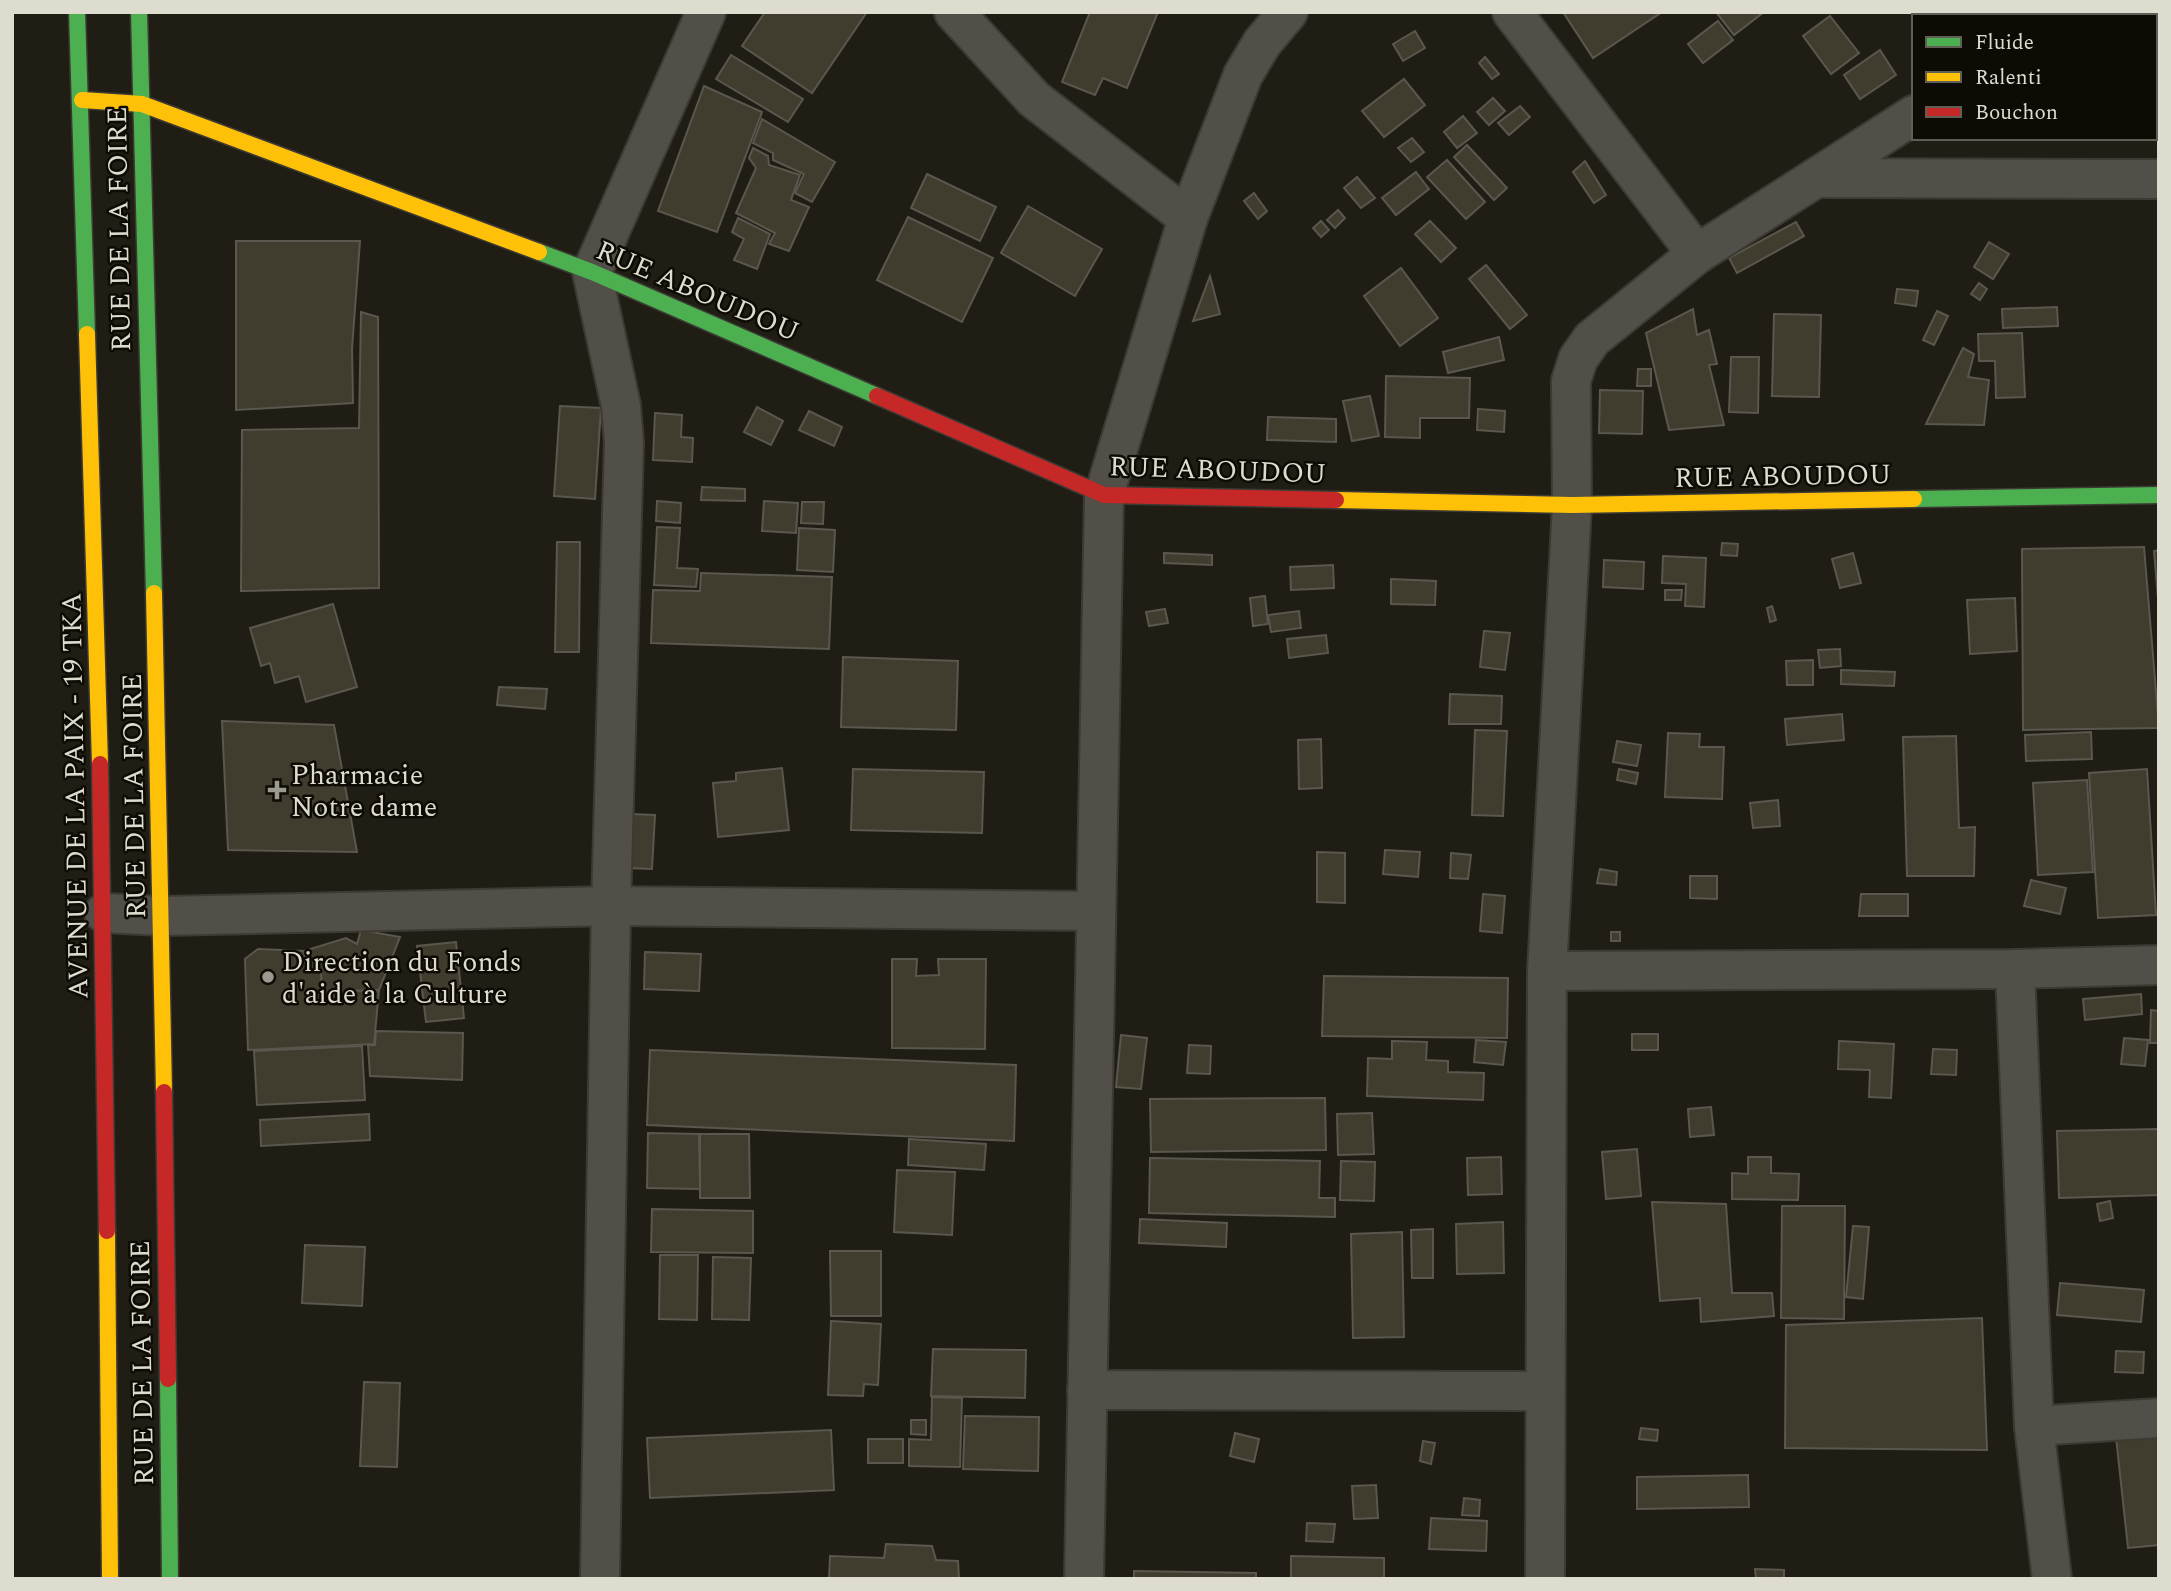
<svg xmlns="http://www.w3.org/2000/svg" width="2171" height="1591" font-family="Spectral,serif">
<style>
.building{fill:#403c2e;stroke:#59574e;stroke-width:2}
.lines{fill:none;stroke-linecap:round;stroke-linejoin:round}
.street-casing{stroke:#3c3a33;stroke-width:42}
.fast-casing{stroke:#3c3a33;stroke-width:19}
.slow-casing{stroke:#3c3a33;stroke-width:19}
.jam-casing{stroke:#3c3a33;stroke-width:19}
.street{stroke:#514f47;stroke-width:38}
.fast{stroke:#4caf50;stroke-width:16}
.slow{stroke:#ffc107;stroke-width:16}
.jam{stroke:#c62828;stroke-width:16}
.poi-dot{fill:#9c998e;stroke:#0d0b04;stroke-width:2.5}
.labels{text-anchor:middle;stroke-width:5;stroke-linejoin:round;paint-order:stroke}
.street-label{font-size:28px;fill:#dedbcf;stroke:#0d0b04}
.poi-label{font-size:28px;fill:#dedbcf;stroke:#0d0b04;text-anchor:start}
</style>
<rect width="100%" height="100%" fill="#201e14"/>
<g class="building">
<polygon points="765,12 867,12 812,93 742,46"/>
<polygon points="1090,12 1158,12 1127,88 1103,78 1095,95 1062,82"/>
<polygon points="1563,12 1662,12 1593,58"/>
<polygon points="1716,12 1764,12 1734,35"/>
<polygon points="1933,12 1980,12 1981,14 1935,16"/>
<polygon points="2159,15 2159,68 2155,63 2155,17"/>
<polygon points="1830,16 1859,53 1831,74 1803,36"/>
<polygon points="1718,21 1733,40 1703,63 1688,44"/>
<polygon points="1415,31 1425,48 1403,61 1393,44"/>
<polygon points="1880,50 1896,75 1860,99 1844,75"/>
<polygon points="731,55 803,99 788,122 716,79"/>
<polygon points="1485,57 1499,74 1492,79 1479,63"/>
<polygon points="1404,79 1425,105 1384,137 1362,111"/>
<polygon points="704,86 762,112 717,232 658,211"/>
<polygon points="1493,98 1505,111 1489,125 1477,112"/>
<polygon points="1520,106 1530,117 1509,135 1498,123"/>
<polygon points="1463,116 1477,133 1457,148 1444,132"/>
<polygon points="762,119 835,162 812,202 795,193 804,174 773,160 773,153 753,143"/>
<polygon points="1412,138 1424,152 1411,162 1398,148"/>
<polygon points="1467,145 1507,188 1494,200 1454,157"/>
<polygon points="753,148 768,156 769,165 800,175 791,200 809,207 789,251 769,244 775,233 736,213 756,168 749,158"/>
<polygon points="1447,160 1485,202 1466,219 1427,177"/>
<polygon points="1585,161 1606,195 1594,203 1573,172"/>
<polygon points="1416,172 1429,189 1396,215 1382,198"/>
<polygon points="927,174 996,207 980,241 911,208"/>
<polygon points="1357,177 1375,198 1361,208 1344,188"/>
<polygon points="1254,193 1267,211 1258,219 1244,201"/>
<polygon points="1028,206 1102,249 1075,296 1001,253"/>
<polygon points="1338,210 1345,218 1335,228 1327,220"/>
<polygon points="908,217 993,258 962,322 877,280"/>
<polygon points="738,218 770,234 757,269 734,260 744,239 732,232"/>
<polygon points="1321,221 1329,230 1321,237 1313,228"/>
<polygon points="1430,221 1456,248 1441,262 1415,234"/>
<polygon points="1796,222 1804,236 1737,273 1729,258"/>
<polygon points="236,241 360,241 352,349 353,403 236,410"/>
<polygon points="1989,242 2009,254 1993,279 1974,267"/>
<polygon points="1486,265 1527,315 1510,329 1469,279"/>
<polygon points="1401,268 1438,318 1400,346 1364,296"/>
<polygon points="1210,276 1220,314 1193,321"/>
<polygon points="1979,283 1987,289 1980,300 1971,294"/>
<polygon points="1897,289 1918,291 1916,306 1895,303"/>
<polygon points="2057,307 2058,326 2003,328 2002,309"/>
<polygon points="1693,309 1697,335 1709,330 1717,364 1709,365 1724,425 1669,430 1646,333"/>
<polygon points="1937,311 1948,316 1934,345 1923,340"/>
<polygon points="361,312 378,317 379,588 241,591 242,430 359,428"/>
<polygon points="1774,314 1821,315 1819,397 1772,396"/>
<polygon points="2022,333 2025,397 1996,398 1995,361 1979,361 1978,334"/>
<polygon points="1499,337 1504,360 1448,373 1443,352"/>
<polygon points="1963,348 1974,354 1968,377 1989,380 1984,425 1926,424"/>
<polygon points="1731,357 1759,357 1758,413 1729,412"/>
<polygon points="1638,369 1651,369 1651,386 1637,386"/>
<polygon points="1386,376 1470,378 1469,418 1420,418 1420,438 1385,437"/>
<polygon points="1600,390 1643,391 1642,434 1599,433"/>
<polygon points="1370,396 1379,436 1352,441 1343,401"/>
<polygon points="560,406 601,408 595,499 554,496"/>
<polygon points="757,407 783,421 771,445 744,432"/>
<polygon points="1478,409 1505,411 1504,432 1477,430"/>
<polygon points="809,411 842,427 834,446 799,430"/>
<polygon points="655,413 682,415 681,437 693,438 692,462 653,460"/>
<polygon points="1268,417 1336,419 1336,442 1267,440"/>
<polygon points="702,487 745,489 745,501 701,500"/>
<polygon points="657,501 681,503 680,523 656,521"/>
<polygon points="764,501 798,503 796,533 762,531"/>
<polygon points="802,502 824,502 823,524 801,523"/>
<polygon points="657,527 680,528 677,568 698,569 696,587 654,585"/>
<polygon points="799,528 835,530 833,572 797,570"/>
<polygon points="557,542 580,542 579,652 555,652"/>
<polygon points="1722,543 1738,544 1737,556 1721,555"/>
<polygon points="2144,547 2159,728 2023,730 2022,549"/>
<polygon points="2159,550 2159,611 2154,551"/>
<polygon points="1164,553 1212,555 1212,565 1164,563"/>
<polygon points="1853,553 1861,583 1840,588 1832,559"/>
<polygon points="1663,556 1706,558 1704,607 1685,606 1686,584 1662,583"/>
<polygon points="1604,560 1644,562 1643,589 1603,587"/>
<polygon points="1333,565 1334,588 1291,590 1290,567"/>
<polygon points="701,573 832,577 829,649 651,643 653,590 700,591"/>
<polygon points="1391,579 1436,581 1435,605 1391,604"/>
<polygon points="1665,590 1682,590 1681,600 1665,600"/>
<polygon points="1265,596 1268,624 1253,626 1250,598"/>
<polygon points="2015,598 2017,651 1970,654 1967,600"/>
<polygon points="333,604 357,687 306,702 299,676 275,683 270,663 261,666 250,628"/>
<polygon points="1772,606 1776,620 1770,622 1767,608"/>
<polygon points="1165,609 1168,623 1149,626 1146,612"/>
<polygon points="1299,611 1301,628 1271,632 1268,615"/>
<polygon points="1484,631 1510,633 1505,670 1480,667"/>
<polygon points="1326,635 1328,653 1289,658 1287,639"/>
<polygon points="1840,649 1841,666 1820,668 1818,650"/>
<polygon points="843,657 958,661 956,730 841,727"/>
<polygon points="1813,660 1813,685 1787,685 1786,661"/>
<polygon points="1841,670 1895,672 1894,686 1841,684"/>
<polygon points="499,687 547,689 545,709 497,705"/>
<polygon points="1450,694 1502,696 1501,724 1449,724"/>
<polygon points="1842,714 1844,740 1787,745 1785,719"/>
<polygon points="222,721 334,725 357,852 228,850"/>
<polygon points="1475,730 1507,731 1503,816 1472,815"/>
<polygon points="2091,732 2092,759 2026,761 2025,735"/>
<polygon points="1668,733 1700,734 1699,747 1724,747 1722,799 1665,797"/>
<polygon points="1956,736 1959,828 1975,827 1974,876 1907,876 1903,737"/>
<polygon points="1321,739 1322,788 1299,789 1298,740"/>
<polygon points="1617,741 1641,745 1637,766 1613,762"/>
<polygon points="782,768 789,830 718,837 713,783 736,781 736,773"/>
<polygon points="853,769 984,772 982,833 851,830"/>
<polygon points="1619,769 1638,773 1636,784 1617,780"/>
<polygon points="2147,769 2156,915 2098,918 2089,773"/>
<polygon points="2087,780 2093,872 2038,875 2033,783"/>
<polygon points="1778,800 1780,826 1753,828 1750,803"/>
<polygon points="630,814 655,815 652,869 627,868"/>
<polygon points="1385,850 1420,852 1418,877 1383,874"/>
<polygon points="1317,852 1345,853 1345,903 1317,902"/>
<polygon points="1451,853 1471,855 1468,879 1450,878"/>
<polygon points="1600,869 1617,872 1616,885 1597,883"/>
<polygon points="1690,876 1717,876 1717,899 1690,898"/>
<polygon points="2031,880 2066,888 2060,914 2024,906"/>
<polygon points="1483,894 1505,896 1502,933 1480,931"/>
<polygon points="1861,894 1908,894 1908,916 1859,916"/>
<polygon points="361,930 400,937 379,990 350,991 342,1004 322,996 321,972 307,972 304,951 346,938 357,944"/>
<rect x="1611" y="932" width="9" height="9"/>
<polygon points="456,942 464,1018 426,1022 417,946"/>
<polygon points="258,949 304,951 307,972 321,972 322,996 342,1004 350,991 379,990 374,1044 248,1050 245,959"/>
<polygon points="645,952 701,954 699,991 644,989"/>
<polygon points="892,959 917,959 916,976 939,975 938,959 986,959 985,1049 892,1048"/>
<polygon points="1324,976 1508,978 1507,1038 1322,1036"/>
<polygon points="2141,994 2142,1014 2085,1020 2083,999"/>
<polygon points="2151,1010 2159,1011 2159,1043 2150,1043"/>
<polygon points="376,1031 463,1033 462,1080 370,1076 368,1045 375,1045"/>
<rect x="1632" y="1034" width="26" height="16"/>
<polygon points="1121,1035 1147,1038 1141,1089 1116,1087"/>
<polygon points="2124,1038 2148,1040 2145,1066 2121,1064"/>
<polygon points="1476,1040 1506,1042 1503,1065 1474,1062"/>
<polygon points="1392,1041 1427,1042 1426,1060 1448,1061 1448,1072 1484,1073 1483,1100 1367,1096 1368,1058 1392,1059"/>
<polygon points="1839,1041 1894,1044 1891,1098 1869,1097 1870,1070 1838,1069"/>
<polygon points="1189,1045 1211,1046 1210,1074 1187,1073"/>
<polygon points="362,1046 365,1100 257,1105 254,1051"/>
<polygon points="1933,1049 1957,1050 1956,1075 1931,1074"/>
<polygon points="650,1050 1016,1065 1014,1141 647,1125"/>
<polygon points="1325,1098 1326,1150 1151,1152 1150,1099"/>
<polygon points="1711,1107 1714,1135 1690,1137 1688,1109"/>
<polygon points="1372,1113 1374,1154 1338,1155 1337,1114"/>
<polygon points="369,1114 370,1140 261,1146 260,1120"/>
<polygon points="2159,1129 2159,1195 2059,1198 2057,1131"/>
<polygon points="648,1133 699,1134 700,1189 647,1188"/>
<polygon points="700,1134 749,1134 750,1198 700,1198"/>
<polygon points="909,1139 986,1144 984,1170 908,1165"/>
<polygon points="1637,1149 1641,1196 1606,1199 1602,1152"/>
<polygon points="1501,1157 1502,1194 1468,1195 1467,1158"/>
<polygon points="1748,1157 1771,1157 1771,1173 1799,1174 1798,1200 1732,1199 1732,1173 1748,1174"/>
<polygon points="1150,1158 1320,1161 1319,1198 1335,1198 1335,1217 1149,1213"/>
<polygon points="1341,1161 1375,1162 1374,1201 1340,1200"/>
<polygon points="897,1170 955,1172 952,1235 894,1232"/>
<polygon points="2110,1201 2113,1218 2100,1221 2097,1204"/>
<polygon points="1652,1202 1726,1204 1732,1293 1772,1293 1774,1316 1701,1322 1700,1298 1660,1301"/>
<polygon points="1782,1206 1845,1206 1844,1319 1781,1318"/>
<polygon points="652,1209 753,1211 753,1253 651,1252"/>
<polygon points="1140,1219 1227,1223 1226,1247 1139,1243"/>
<polygon points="1503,1222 1504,1273 1457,1274 1456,1224"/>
<polygon points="1853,1226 1869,1227 1863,1299 1846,1297"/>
<polygon points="1433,1229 1433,1278 1412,1278 1411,1230"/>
<polygon points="1402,1232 1404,1337 1353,1338 1351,1234"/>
<polygon points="305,1245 365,1247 362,1306 302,1303"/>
<polygon points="830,1251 881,1251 881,1316 831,1316"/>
<polygon points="660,1255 698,1255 697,1320 659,1319"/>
<polygon points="713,1257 751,1258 749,1320 712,1319"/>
<polygon points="2060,1283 2144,1290 2141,1322 2057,1315"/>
<polygon points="1982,1318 1987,1450 1785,1448 1786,1325"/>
<polygon points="831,1321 881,1324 878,1385 864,1384 863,1396 828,1395"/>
<polygon points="933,1349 1026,1350 1025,1398 931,1396"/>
<polygon points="2116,1351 2144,1352 2143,1373 2115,1372"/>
<polygon points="364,1382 400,1383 397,1467 360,1466"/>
<polygon points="932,1397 962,1398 960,1467 909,1466 909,1439 931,1440"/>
<polygon points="965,1416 1039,1417 1038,1471 963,1469"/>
<polygon points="911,1420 926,1420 926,1435 911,1434"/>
<polygon points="1641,1428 1658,1430 1657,1441 1639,1439"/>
<polygon points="831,1430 834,1490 650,1498 647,1438"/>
<polygon points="2159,1432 2159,1545 2128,1548 2116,1437"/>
<polygon points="1235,1433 1259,1439 1254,1462 1230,1456"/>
<rect x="868" y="1439" width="35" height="24"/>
<polygon points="1423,1441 1435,1443 1431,1464 1420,1461"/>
<polygon points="1748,1475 1749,1507 1637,1509 1637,1477"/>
<polygon points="1376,1485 1378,1518 1354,1519 1352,1486"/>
<polygon points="1464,1498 1480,1500 1479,1516 1462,1515"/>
<polygon points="1431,1518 1487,1521 1486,1551 1429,1549"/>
<polygon points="1307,1523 1335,1524 1333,1542 1306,1541"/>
<polygon points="886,1544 932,1546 936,1560 958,1561 959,1579 829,1579 830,1556 884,1558"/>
<polygon points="1291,1556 1384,1558 1384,1579 1291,1579"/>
<polygon points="1755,1569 1784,1570 1784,1579 1756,1579"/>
<polygon points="1134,1571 1256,1573 1256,1579 1134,1579"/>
</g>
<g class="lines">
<g class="street-casing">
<g id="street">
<polyline points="954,12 1034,99 1188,218"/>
<polyline points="1512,12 1697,254"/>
<polyline points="2061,16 2066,12"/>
<polyline points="1816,178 2159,179"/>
<polyline points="104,913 162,916 611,906 1095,911"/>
<polyline points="2015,969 2034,1426 2052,1579"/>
<polyline points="1547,971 2015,969 2159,965"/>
<polyline points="1087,1390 1545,1391"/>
<polyline points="2034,1426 2159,1418"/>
<polyline points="600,1579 611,906 624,443 621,406 592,272 706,12"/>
<polyline points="1084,1579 1104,495 1188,218 1243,75 1262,43 1288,12"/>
<polyline points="1545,1579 1547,971 1572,505 1571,381 1578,359 1592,339 1697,254 1914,115"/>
</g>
</g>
<g class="fast-casing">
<g id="fast">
<polyline points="77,12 87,334"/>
<polyline points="139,12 154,593"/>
<polyline points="539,252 592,272 877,396"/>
<polyline points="1914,499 2159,495"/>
<polyline points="168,1379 170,1579"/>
</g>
</g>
<g class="slow-casing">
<g id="slow">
<polyline points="82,100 142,104 539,252"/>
<polyline points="87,334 100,764"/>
<polyline points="1336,500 1572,505 1914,499"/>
<polyline points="154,593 164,1092"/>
<polyline points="107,1231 110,1579"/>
</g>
</g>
<g class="jam-casing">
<g id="jam">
<polyline points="877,396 1104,495 1336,500"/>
<polyline points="100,764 107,1231"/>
<polyline points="164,1092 168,1379"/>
</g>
</g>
<use href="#street" class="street"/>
<use href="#fast" class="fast"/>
<use href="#slow" class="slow"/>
<use href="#jam" class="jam"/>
</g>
<g class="poi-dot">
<path d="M273.5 779.5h7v7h7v7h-7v7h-7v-7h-7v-7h7z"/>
<circle cx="268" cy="977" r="7"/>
</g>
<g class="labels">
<g class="street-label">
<text transform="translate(118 229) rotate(-91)" y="10">RUE DE LA FOIRE</text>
<text transform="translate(698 290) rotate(23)" y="10">RUE ABOUDOU</text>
<text transform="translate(1218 469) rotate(2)" y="10">RUE ABOUDOU</text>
<text transform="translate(1783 475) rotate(-1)" y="10">RUE ABOUDOU</text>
<text transform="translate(74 796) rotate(-91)" y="10">AVENUE DE LA PAIX - 19 TKA</text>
<text transform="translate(133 796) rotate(-91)" y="10">RUE DE LA FOIRE</text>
<text transform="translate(141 1363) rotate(-91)" y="10">RUE DE LA FOIRE</text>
</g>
<g class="poi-label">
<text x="291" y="784">Pharmacie<tspan x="291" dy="32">Notre dame</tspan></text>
<text x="282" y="971">Direction du Fonds<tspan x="282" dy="32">d'aide à la Culture</tspan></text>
</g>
</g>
<rect width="2171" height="1591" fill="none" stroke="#dedbcf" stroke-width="28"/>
<rect x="1912" y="14" width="245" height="126" fill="#0d0b04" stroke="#615e55" stroke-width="2"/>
<rect x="1926" y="37" width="35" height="10" fill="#4caf50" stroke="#615e55" stroke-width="2"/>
<text x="1975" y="49" font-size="21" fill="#dedbcf">Fluide</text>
<rect x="1926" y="72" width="35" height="10" fill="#ffc107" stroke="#615e55" stroke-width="2"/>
<text x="1975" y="84" font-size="21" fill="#dedbcf">Ralenti</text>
<rect x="1926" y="107" width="35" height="10" fill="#c62828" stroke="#615e55" stroke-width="2"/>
<text x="1975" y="119" font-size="21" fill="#dedbcf">Bouchon</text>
</svg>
